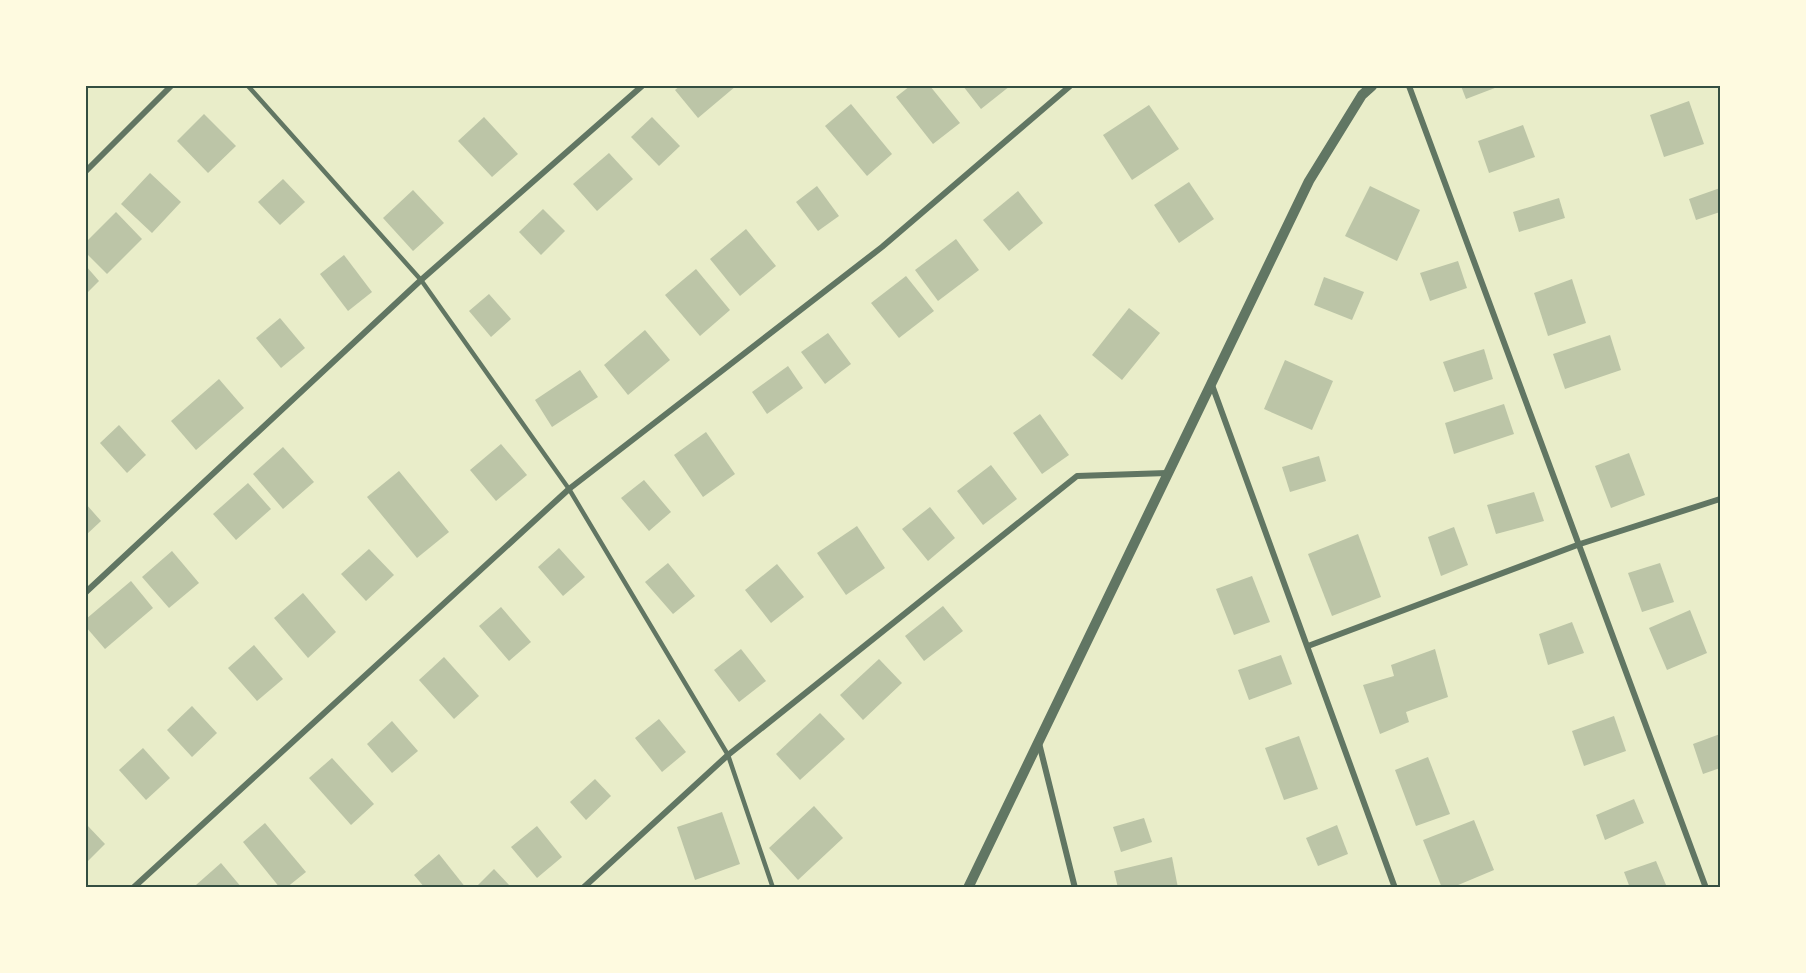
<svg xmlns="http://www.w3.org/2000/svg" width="1806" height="973" font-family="'Work Sans',sans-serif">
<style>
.building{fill:#bcc5a7}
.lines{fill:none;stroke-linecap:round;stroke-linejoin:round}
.service{stroke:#617663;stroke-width:4.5}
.minor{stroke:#617663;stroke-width:6}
.tertiary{stroke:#617663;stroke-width:10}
.neatline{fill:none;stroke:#344e41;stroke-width:2}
</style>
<rect width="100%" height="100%" fill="#e9edc9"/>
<g class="building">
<polygon points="680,86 736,86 698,118 675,90"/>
<polygon points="910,86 930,86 960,123 933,144 896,97"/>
<polygon points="963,86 1010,86 981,109"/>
<polygon points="1461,86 1500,86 1466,99"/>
<polygon points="1689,101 1704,144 1664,157 1650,115"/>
<polygon points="851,104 892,154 867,176 825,126"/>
<polygon points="1149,105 1179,149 1132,180 1103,135"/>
<polygon points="204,114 236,146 208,173 177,141"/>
<polygon points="484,117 518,154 492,177 458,141"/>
<polygon points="652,117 680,146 659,166 631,137"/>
<polygon points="1523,125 1535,157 1489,173 1478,141"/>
<polygon points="609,153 633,179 597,211 573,184"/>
<polygon points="150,173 181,202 152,233 121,204"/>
<polygon points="283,179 305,202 280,225 258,202"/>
<polygon points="1189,182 1214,219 1179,243 1154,205"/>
<polygon points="817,186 839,216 818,231 796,202"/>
<polygon points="1370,186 1420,210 1397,261 1345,236"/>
<polygon points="1720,188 1720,212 1696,220 1689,199"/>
<polygon points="413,190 444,223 413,251 383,218"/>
<polygon points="1018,191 1043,223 1009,251 983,220"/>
<polygon points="1559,198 1565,218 1519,232 1513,212"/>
<polygon points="543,209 565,231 541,255 519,232"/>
<polygon points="116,212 142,239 107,274 86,253 86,242"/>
<polygon points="746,229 776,266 740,296 710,259"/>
<polygon points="956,239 979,270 938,301 915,270"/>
<polygon points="344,255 372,292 348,311 320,274"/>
<polygon points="1458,261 1467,288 1430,301 1420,273"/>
<polygon points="86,266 99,281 86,294"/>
<polygon points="696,269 730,310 700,336 665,295"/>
<polygon points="906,276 934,311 899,338 871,303"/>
<polygon points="1324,277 1364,292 1352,320 1314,305"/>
<polygon points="1572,279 1586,323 1548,336 1534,293"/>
<polygon points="489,294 511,319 491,337 469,311"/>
<polygon points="1129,308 1160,333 1122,380 1092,355"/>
<polygon points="280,318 305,348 281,368 256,338"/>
<polygon points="645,330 670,360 628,395 604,365"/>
<polygon points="828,333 851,364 825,384 801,352"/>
<polygon points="1610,335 1621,370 1565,389 1553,354"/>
<polygon points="1484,349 1493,379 1454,392 1443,362"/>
<polygon points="1285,360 1333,381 1312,430 1264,409"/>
<polygon points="788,366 803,388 767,414 752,392"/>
<polygon points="580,370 598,397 552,427 535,400"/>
<polygon points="219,379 244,408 196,450 171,421"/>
<polygon points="1504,404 1514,434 1454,454 1445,423"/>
<polygon points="1040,414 1069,455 1042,474 1013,433"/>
<polygon points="119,425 146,455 127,473 100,443"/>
<polygon points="706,432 735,474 703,497 674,455"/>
<polygon points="501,444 527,475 496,501 470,470"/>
<polygon points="283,447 314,482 283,509 253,474"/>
<polygon points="1629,453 1645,495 1611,508 1595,466"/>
<polygon points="1319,456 1326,481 1290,492 1282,467"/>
<polygon points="991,465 1017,499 983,525 957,491"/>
<polygon points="399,471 449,532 417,558 367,497"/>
<polygon points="644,480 671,512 649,531 621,498"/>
<polygon points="248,483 271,509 236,540 213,514"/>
<polygon points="1534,492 1544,521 1496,534 1487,505"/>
<polygon points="86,504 101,521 86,535"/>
<polygon points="930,507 955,538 928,561 902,529"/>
<polygon points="857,526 885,568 846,595 817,553"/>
<polygon points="1454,527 1468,565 1441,576 1428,537"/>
<polygon points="1358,534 1381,597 1332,616 1308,554"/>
<polygon points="559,548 585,577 563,596 538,567"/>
<polygon points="369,549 394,575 366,601 341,574"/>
<polygon points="172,551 199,583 169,608 142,577"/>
<polygon points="668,563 695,596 673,614 645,582"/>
<polygon points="1660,563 1674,602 1642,612 1628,573"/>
<polygon points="777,564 804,597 771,623 745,590"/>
<polygon points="1252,576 1270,622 1234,635 1216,589"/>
<polygon points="131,581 153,608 105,649 86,627 86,619"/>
<polygon points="303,593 336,632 308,658 274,618"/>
<polygon points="943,606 963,631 924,661 905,636"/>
<polygon points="501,607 531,642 509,661 479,626"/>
<polygon points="1690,610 1707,653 1667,670 1649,628"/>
<polygon points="1572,622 1584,653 1548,665 1539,634"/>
<polygon points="254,645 283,679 257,701 228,668"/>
<polygon points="741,649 766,681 739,702 714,670"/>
<polygon points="1435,649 1448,697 1406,712 1409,722 1380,734 1363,685 1394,676 1391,665"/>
<polygon points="1281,655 1292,684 1249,700 1238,670"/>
<polygon points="444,657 479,696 454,719 419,680"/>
<polygon points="879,659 902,683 863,720 840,695"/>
<polygon points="192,706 217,733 192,757 167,730"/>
<polygon points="820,713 845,739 800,780 776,754"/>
<polygon points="1614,716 1626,751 1584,766 1572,731"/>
<polygon points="659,719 686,752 662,772 635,738"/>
<polygon points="392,721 418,751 392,773 367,744"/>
<polygon points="1720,734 1720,768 1703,774 1693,744"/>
<polygon points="1299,736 1318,789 1284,800 1265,748"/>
<polygon points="143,748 170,778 146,800 119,770"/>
<polygon points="1428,757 1450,814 1416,826 1395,770"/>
<polygon points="332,758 374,804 351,825 309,778"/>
<polygon points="595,779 611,796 586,820 570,802"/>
<polygon points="1634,799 1644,823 1605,840 1596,815"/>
<polygon points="814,806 843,838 798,880 769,848"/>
<polygon points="722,812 740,864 695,880 677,827"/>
<polygon points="1144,818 1152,842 1121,852 1113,827"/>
<polygon points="1474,820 1494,870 1451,888 1442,888 1423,840"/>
<polygon points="265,823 306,872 286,888 280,888 243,842"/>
<polygon points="86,824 105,844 86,863"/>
<polygon points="1337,825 1348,854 1318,866 1306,838"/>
<polygon points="537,826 562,857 537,878 511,847"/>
<polygon points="439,854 466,888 425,888 414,875"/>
<polygon points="1172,857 1178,888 1118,888 1114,871"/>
<polygon points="1656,861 1666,885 1659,888 1630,888 1624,872"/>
<polygon points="221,863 242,888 198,888 196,885"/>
<polygon points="494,869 512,888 475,888"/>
</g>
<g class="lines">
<polyline class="service" points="248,86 421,280 569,489 728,755 773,888"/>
<g class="minor">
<polyline points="1409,86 1706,888"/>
<polyline points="86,171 171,86"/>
<polyline points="1212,385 1395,888"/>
<polyline points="86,592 421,280 642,86"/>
<polyline points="1308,646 1580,544 1720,499"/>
<polyline points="1039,743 1075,888"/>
<polyline points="133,888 569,489 882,247 1070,86"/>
<polyline points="583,888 728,755 1077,476 1167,473"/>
</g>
<polyline class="tertiary" points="968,888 1309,181 1362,95 1372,86"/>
</g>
<rect width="1806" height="973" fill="none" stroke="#fefae0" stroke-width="174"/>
<rect x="87" y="87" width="1632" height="799" class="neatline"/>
</svg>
